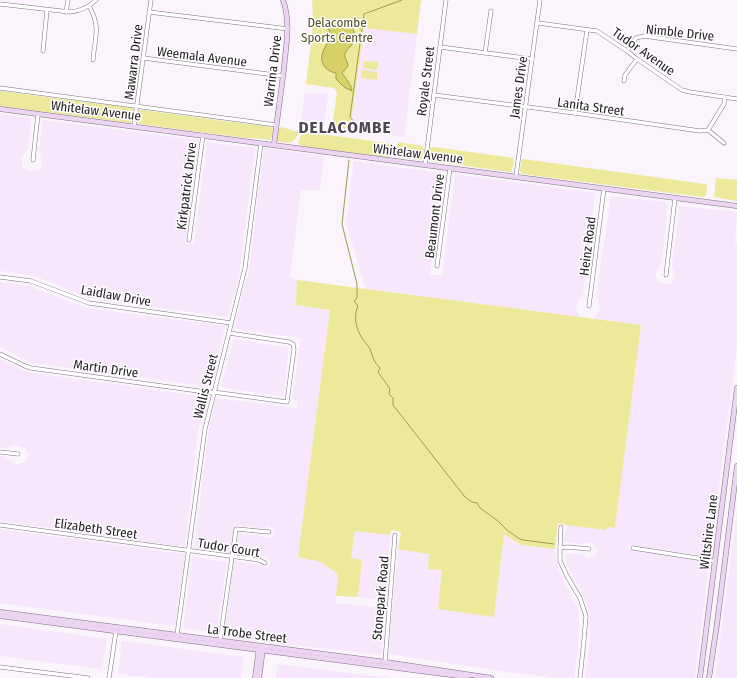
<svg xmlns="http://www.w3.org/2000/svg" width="737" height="678" font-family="'Fira Sans Condensed',sans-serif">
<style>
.built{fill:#f7e6fc}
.green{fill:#ece99a}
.water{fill:#d6d167;stroke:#9f9a52}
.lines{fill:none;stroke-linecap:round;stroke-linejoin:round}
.stream{stroke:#9f9a52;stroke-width:1}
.street-casing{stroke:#7b707e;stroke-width:4.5}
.secondary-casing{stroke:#7b707e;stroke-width:5.5}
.street{stroke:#fff;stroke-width:3.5}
.secondary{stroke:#edd4f3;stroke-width:4.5}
.labels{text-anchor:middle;stroke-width:3;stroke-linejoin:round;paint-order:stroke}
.park-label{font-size:13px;fill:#535126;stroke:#fff}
.street-label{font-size:13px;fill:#201b21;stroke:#fff}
.district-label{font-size:17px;font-weight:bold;letter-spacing:1px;fill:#524754;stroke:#fff}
</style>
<rect width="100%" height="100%" fill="#fbf4fd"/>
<g class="built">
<polygon points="364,28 417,34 404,137 350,129"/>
<polygon points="305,93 328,94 324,126 301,123"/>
<polygon points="0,114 31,118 28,149 22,156 22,168 31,171 38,171 42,165 41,155 39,151 43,120 199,140 185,244 194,244 207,142 255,148 240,269 228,317 89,298 32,275 0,271"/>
<polygon points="264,148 324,156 320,190 301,190 290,277 297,280 296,305 330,310 298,557 321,562 338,574 335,603 385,608 381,655 224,637 234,561 256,564 266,568 269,566 270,562 267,557 236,553 239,533 262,536 268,538 271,538 274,535 274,530 269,526 265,528 234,525 230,553 194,548 209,429 216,398 297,408 298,401 292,399 301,338 235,329 237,316 249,271"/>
<polygon points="354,161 442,173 430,275 442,275 455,174 595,193 583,295 579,299 576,307 580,317 366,289 346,223"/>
<polygon points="611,196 665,202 668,205 662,262 658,268 655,277 660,283 672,284 675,275 672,266 679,206 709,209 737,212 735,244 737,245 737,345 710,556 629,545 628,549 709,562 695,678 585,678 590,640 590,614 585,598 567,565 565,554 581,554 587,559 596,556 597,548 590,542 580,544 564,542 566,525 606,530 607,527 615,528 641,325 593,318 597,314 600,307 596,295"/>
<polygon points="0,282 29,286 86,308 225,326 210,387 32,363 0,347"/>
<polygon points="234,339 289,348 283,397 221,387"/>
<polygon points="0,359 27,372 207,397 198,430 185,547 0,521 0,456 4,456 16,465 25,462 29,455 25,448 15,445 5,448 0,447"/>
<polygon points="737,511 737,678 715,678"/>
<polygon points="0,529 185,554 175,626 0,603"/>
<polygon points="355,531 390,535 385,600 358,597 362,561 351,558"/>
<polygon points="504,534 521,545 555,549 558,569 578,609 579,625 578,647 574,678 552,678 481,668 388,654 398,549 429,554 442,570 494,617"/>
<polygon points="192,557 227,562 217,633 183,628"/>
<polygon points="0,624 107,639 102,669 0,656"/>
<polygon points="122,641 244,657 241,678 153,678 118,674"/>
<polygon points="278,664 391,678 276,678"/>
</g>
<g class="green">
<path d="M312 0H424L421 1 417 34 364 28 350 129 332 127 337 92 334 88 306 84C309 57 315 28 312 0Z"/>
<polygon points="364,61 378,62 377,70 363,68"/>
<polygon points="362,70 377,72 377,80 361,78"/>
<polygon points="0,91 132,108 134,109 134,112 133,120 130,123 0,106"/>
<path d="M140 110H143L270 127 273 129 272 137 269 140 253 138H246L139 124C136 121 137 113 140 110Z"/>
<path d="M281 127C286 127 291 132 297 131L298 129 299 130H301C298 133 297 136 295 139 292 144 283 143 278 141 276 137 277 130 281 127Z"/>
<path d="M306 132 387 143 391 146V154L390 156 386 157 301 146 298 143C300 138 300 134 306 132Z"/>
<path d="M399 142 422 146 424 149 422 159 420 160 397 157C395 153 396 146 399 142Z"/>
<polygon points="434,147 513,158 514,161 512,170 510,172 431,161 429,159 430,148"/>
<polygon points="523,159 705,184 707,185 706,196 702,197 522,174 520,171 521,161"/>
<polygon points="716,178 737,180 737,201 714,197"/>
<polygon points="297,280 641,325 615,528 607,527 606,530 566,525 558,523 555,549 521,545 504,534 494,617 438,609 442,570 428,569 429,554 398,549 401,532 391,530 390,535 355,531 351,558 362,560 358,597 336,596 338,574 321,562 298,557 330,310 296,305"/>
</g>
<path class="water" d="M335 20C338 21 342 20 345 21 354 25 356 35 353 43 351 47 346 49 345 54 344 58 348 62 348 66L342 73C346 79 351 84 352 91L344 87 336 79V73C325 71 319 62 323 52 324 47 328 44 329 40 331 35 328 29 329 24L331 21Z"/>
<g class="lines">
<g class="stream">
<polyline points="354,129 355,123 350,117 364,14 402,0"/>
<path d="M349 160 342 224 357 284V298L354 301 358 306C353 317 356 328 362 338 364 342 368 345 370 349 373 357 373 361 380 368L378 372 390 389 389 394 393 398V405L465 497 472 502 477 503 480 508 498 521 507 530 518 538 523 540 554 544"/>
</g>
<g class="street-casing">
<g id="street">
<path d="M0 4 70 12C81 11 89 7 96 0"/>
<path d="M89 6C101 27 95 37 93 60"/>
<polyline points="66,12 68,0"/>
<polyline points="149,12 288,29"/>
<polyline points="538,23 597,31 627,51 637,59 682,90 690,92 737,99"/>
<polyline points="440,47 532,59"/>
<polyline points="43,51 47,10"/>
<polyline points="627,51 636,38 644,36 737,49"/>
<polyline points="485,53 491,11"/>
<polyline points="143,58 283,76"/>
<polyline points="624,81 625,75 637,59"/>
<polyline points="0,88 276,125"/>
<polyline points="434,95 575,113 700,131 708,130 724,104 725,97"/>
<polyline points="575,113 587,30"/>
<polyline points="134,126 151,0"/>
<polyline points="708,130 724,143"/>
<polyline points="33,160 38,114"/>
<polyline points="425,165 446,0"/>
<polyline points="516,176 540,0"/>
<polyline points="189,240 203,135"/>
<polyline points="437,266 450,168"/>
<polyline points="666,275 675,198"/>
<polyline points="0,277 31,281 89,303 231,323"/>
<polyline points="589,306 604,188"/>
<polyline points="0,354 25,366 31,368 213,393"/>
<polyline points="213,392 287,402 294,349 293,344 289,342 229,333"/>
<polyline points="0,452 18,454"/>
<polyline points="0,525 259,560 265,563"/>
<polyline points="561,527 560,548 560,561 567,576 580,598 586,616 584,640 580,678"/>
<polyline points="560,548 568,547 589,549"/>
<polyline points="633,548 710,560 715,562"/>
<polyline points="177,635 205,429 245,268 261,143"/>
<polyline points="220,641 236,529 269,532"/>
<polyline points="385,662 395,535"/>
<polyline points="0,667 88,678"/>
<polyline points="109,678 116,631"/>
</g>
</g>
<g class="secondary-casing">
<g id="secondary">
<polyline points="0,109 737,206"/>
<path d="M274 145C277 119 281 93 284 68 286 45 291 22 283 0"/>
<polyline points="0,612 385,662 491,678"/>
<polyline points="0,616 467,677"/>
<polyline points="255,678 259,648"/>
<polyline points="259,678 263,648"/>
<polyline points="700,678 737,388"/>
<polyline points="709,678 717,624 737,466"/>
</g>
</g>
<use href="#street" class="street"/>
<use href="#secondary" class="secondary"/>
</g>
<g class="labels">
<g class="park-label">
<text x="337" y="27">Delacombe<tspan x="337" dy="15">Sports Centre</tspan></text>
</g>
<g class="street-label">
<text transform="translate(680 32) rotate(6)" y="5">Nimble Drive</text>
<text transform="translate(644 51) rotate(35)" y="5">Tudor Avenue</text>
<text transform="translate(202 56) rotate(7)" y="5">Weemala Avenue</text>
<text transform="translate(133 62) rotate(-83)" y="5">Mawarra Drive</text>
<text transform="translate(272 71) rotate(-83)" y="5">Warrina Drive</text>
<text transform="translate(425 81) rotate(-83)" y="5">Royale Street</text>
<text transform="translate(518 87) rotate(-82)" y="5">James Drive</text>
<text transform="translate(591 106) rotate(8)" y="5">Lanita Street</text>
<text transform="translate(96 110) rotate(7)" y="5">Whitelaw Avenue</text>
<text transform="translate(418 153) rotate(7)" y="5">Whitelaw Avenue</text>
<text transform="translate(186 186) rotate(-83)" y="5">Kirkpatrick Drive</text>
<text transform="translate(434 216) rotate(-83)" y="5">Beaumont Drive</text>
<text transform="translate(587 246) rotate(-83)" y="5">Heinz Road</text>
<text transform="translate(116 295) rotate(10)" y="5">Laidlaw Drive</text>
<text transform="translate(106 368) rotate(8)" y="5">Martin Drive</text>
<text transform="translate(205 386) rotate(-76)" y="5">Wallis Street</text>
<text transform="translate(96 528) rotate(8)" y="5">Elizabeth Street</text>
<text transform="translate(708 532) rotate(-83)" y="5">Wiltshire Lane</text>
<text transform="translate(229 547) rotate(9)" y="5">Tudor Court</text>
<text transform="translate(380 598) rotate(-85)" y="5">Stonepark Road</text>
<text transform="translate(247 633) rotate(7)" y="5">La Trobe Street</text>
</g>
<g class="district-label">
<text x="345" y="133">DELACOMBE</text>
</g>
</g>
</svg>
